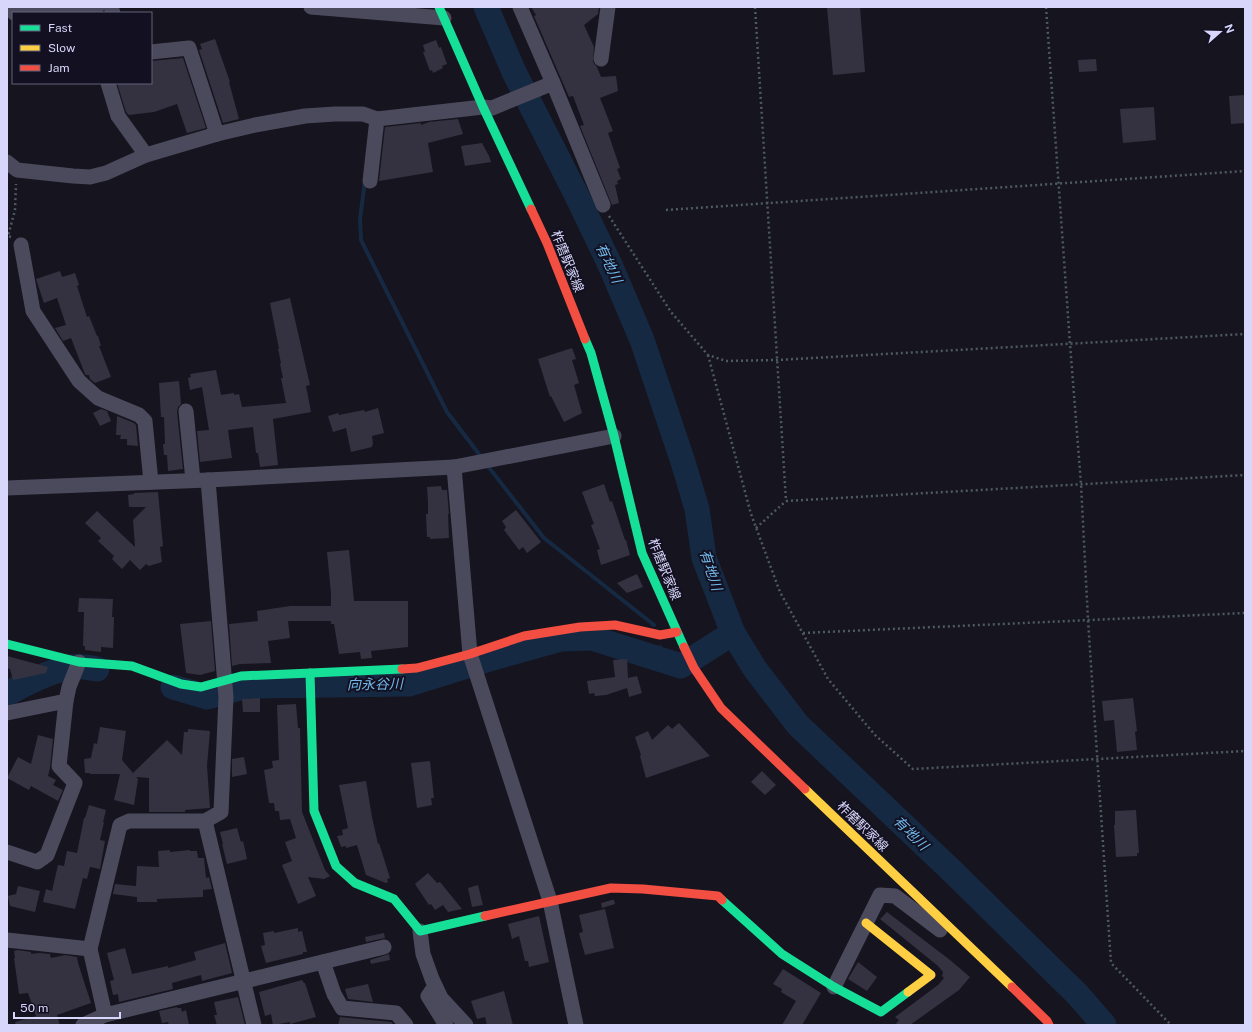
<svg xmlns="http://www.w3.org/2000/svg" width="1252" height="1032" font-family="'Public Sans','Noto Sans JP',sans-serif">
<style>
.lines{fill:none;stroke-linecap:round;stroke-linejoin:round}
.stream{stroke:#162942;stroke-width:4}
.river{stroke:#162942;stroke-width:25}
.building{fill:#343240}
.path{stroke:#4d5a64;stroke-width:2.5;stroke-dasharray:2 3;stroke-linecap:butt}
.street{stroke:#4b4a5d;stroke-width:15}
.fast{stroke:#16e098;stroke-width:9}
.slow{stroke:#ffcf43;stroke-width:9}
.jam{stroke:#f24e42;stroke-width:9}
.labels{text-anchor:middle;stroke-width:4;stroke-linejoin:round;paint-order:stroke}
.street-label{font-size:13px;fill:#d8d6fa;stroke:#131121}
.water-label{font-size:14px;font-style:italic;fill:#71b9ec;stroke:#131121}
</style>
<rect width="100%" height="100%" fill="#16141e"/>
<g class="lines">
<g class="stream">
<polyline points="365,181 360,219 361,240 447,412 482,458"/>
<polyline points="487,465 544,538 654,625"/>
<polyline points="657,658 660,647"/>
</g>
<g class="river">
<polyline points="486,7 514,72 577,196 611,267 642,340 683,462 697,509 704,558 733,633 755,669 798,725 952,871 1078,995 1104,1025"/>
<polyline points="173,687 207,697 248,686 409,684 486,660 561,639 592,638 681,666 733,633"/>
<path d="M7 694C26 683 46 673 67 668 77 665 87 667 97 669"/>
</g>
</g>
<g class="building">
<polygon points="531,7 599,7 598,14 584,25 594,47 593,62 597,67 601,77 616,76 618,91 600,98 613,131 608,133 620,168 617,169 621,179 617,181 618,184 615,185 619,203 612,205 580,126 584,125 573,96 569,97 534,16 536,15"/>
<polygon points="827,7 860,7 865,72 833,75"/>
<polygon points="215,39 230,82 229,82 239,119 223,123 199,50 202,49 200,44"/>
<polygon points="436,40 439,48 441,47 447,64 442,66 443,68 433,73 432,70 430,71 423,52 425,52 423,45"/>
<polygon points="183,58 206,128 187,133 177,104 154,112 129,115 126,112 117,83 151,83 151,61"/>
<polygon points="1096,59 1097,71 1079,72 1078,60"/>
<polygon points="1245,95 1245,123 1231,124 1229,96"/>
<polygon points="1154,107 1156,140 1123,143 1120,109"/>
<polygon points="458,119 463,134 428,143 433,172 379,181 385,127 421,123 421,125 429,122"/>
<polygon points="482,143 489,156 491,162 465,166 461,146"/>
<polygon points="60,271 62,277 75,273 79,285 77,286 87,317 89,316 97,336 98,336 101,346 99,346 111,377 95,383 90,379 89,375 86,375 85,374 71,338 63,341 55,328 66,325 57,298 44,303 36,279"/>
<polygon points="290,298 310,385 306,386 311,412 273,419 278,465 260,467 258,453 256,453 253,427 228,430 232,458 200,462 197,431 209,430 202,387 190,390 188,378 191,377 190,374 216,370 221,395 234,393 234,395 239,394 242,407 286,403 281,378 283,378 280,364 281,363 278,349 279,349 270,303"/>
<polygon points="572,348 576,359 572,360 579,383 574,385 582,413 564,422 551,396 550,397 538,359"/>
<polygon points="179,381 181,404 178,407 177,412 183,469 168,471 167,455 164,455 163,444 165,444 164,417 161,417 159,383"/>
<polygon points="378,408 384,433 372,436 373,445 372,445 372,447 351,452 346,428 333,432 328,416 338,413 339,415 364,410 365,412"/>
<polygon points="101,409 107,411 111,421 100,426 93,413"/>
<polygon points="117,416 134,423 136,425 138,446 127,445 127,439 120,439 121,435 116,435"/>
<polygon points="604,484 610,502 612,501 625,540 626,540 630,555 601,565 597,550 600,549 591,525 594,524 582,492"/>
<polygon points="441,486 442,490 447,490 449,514 448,514 449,538 430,539 430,537 427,537 426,514 428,514 428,502 427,487"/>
<polygon points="158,492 163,546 160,547 162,562 149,566 146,564 140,570 130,560 122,569 112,559 114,556 98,541 101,538 85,523 97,511 135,547 133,520 146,507 129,507 128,495 134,494 134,493"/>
<polygon points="516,510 541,542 527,553 523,547 519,550 504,530 506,527 502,521"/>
<polygon points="349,550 354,601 408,601 408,647 371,651 372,658 361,659 360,652 339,654 334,624 331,624 331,621 288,621 290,638 268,641 271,663 240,664 232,666 229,624 258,621 257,611 290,606 331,606 331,593 327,552"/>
<polygon points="637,574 643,587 627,593 617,583"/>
<polygon points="79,598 113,599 112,617 114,617 113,648 101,647 101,652 85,650 85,646 83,646 84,612 78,612"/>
<polygon points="211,621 215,671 200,675 186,673 180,624"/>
<polygon points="7,656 48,667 46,673 13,680 10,669 7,668"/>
<polygon points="627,659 628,678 637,676 642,693 629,697 627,688 606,695 595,696 594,693 589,694 587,681 615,677 613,660"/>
<polygon points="260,698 260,712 243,712 242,699"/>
<polygon points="1133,698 1137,731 1135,732 1137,750 1117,752 1114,720 1104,721 1102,701"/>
<polygon points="296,704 298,728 300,728 302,812 325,870 330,876 324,879 308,877 316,896 298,904 282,865 292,861 285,842 296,838 290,819 280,820 279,811 275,811 274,803 269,803 264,770 273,768 272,761 279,760 277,705"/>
<polygon points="679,723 710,756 646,778 640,756 641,755 635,737 648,731 652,740 668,725 672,729"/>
<polygon points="100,727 126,731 122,760 133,773 167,740 182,755 184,732 188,732 188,729 210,731 207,766 210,808 185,810 185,812 149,812 149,778 136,777 138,779 134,805 114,800 120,774 90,774 90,773 85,773 84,759 91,758 94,743 97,744"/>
<polygon points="38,735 53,739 50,768 48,776 56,780 53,785 63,790 58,801 31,786 29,790 7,778 18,757 31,764"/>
<polygon points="244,757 247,774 232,777 232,759"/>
<polygon points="430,761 434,798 431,798 432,805 417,808 411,763"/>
<polygon points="762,771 776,785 765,795 751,782"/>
<polygon points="366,781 372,817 378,844 379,843 390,878 387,879 388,882 386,883 366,875 357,845 346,848 346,846 341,847 337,836 343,835 342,830 348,828 339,785"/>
<polygon points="89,805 106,810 103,822 104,822 100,840 105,841 100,869 90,867 87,879 83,878 75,909 43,902 46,889 52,891 58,865 64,866 67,851 77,853 84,818 85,818"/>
<polygon points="1136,810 1139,853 1137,853 1137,856 1116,857 1114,825 1115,825 1115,811"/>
<polygon points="237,828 241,842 243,841 247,859 227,864 222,844 223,844 220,832"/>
<polygon points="170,850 170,852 190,850 190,851 197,851 198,858 204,858 206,878 209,877 212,889 203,890 203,897 157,899 157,902 137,902 137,897 113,894 115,884 136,886 137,866 159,867 158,851"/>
<polygon points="428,873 437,883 440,882 462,909 448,912 443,905 435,910 431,904 429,905 415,884"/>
<polygon points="478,885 483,905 472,907 468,888"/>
<polygon points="18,886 40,891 35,912 10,906 8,896 16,894"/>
<polygon points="612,900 614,900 615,904 602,908 601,903"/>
<polygon points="605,909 614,948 585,955 579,933 583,932 579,915"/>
<polygon points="887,912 950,960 970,977 959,990 910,1025 895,1025 899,1020 895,1017 938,985 944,978 942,976 943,972 938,966 880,919"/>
<polygon points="539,916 549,962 529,967 528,961 525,961 519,936 512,939 508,924"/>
<polygon points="298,928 298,932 302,931 307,952 303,952 303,954 266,963 261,946 265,945 263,933 274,931 274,933"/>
<polygon points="384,933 385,938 366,942 365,937"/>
<polygon points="225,943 232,973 202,981 201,975 172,983 173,989 119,1002 118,994 113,995 110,981 114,980 107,953 125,948 132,974 168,966 168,968 196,960 194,952"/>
<polygon points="18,950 31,952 31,954 39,953 50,954 51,958 65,955 77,957 78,963 91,1003 57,1015 60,1025 16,1025 15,1022 36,1016 28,993 19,994 14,958 15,958 14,951"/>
<polygon points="389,954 390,960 371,964 370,960"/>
<polygon points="858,962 877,977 867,991 848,979"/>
<polygon points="783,969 821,993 802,1025 782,1025 796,1001 781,992 782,989 773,984"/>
<polygon points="302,980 304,983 305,983 316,1017 290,1024 290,1022 273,1025 271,1014 265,1016 259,992"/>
<polygon points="368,984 373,1002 348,999 345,989"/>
<polygon points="504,991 513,1025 487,1025 485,1017 477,1019 471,1001"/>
<polygon points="238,997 245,1025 217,1025 214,1015 217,1015 214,1002"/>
<polygon points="177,1007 177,1008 181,1008 182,1012 186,1010 189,1025 169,1025 168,1022 162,1023 159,1011"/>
<polygon points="340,1017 391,1022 394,1025 338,1025"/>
</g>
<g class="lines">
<g class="path">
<polyline points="755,7 786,501 1245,475"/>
<polyline points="1046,7 1070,344 1081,484 1088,620 1111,963 1171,1025"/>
<polyline points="666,210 1245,171"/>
<polyline points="609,216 671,312 708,355 726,361 777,360 1245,334"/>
<polyline points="11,237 8,236 15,210 16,184"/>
<polyline points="708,355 751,514 780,592 828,679 875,735 913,769 1245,751"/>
<polyline points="756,528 786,501"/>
<polyline points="803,633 1245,613"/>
<polyline points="1244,1025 1245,1025"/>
</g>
<g class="street">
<polyline points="111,7 113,13"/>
<polyline points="311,7 444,18"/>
<polyline points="520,7 553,83 603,205"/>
<polyline points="14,13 97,7"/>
<polyline points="151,52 189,48 217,134"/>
<polyline points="601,59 608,7"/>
<polyline points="108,83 118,116 146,155"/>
<polyline points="7,162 17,170 73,176 90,177 106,173 146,155 217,134 255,125 305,116 335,114 363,114 377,119"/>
<polyline points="370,181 377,119 483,107 492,108 553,83"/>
<polyline points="21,245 33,311 79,381 98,398 139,415 145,421 151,482"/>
<polyline points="186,411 193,480"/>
<polyline points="454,467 470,654 550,901 576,1025"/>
<polyline points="7,488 208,480 454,467 614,436"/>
<polyline points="7,713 66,701"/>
<polyline points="205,821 254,1025"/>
<polyline points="7,852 37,862 47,855 75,783 59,766 66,701 69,687 79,662"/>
<polyline points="420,931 423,954 432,979 441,998 466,1025"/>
<polyline points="7,940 90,949"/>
<polyline points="323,962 334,994 342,1008 396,1013 406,1025"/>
<polyline points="435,986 428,996 446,1025"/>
<polyline points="834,987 880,895 895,896 940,930"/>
<polyline points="105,1015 90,949 120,825 129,821 205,821 221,812 226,697 208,480"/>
<polyline points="83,1025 105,1015 384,947"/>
</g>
<g class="fast">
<polyline points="439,7 483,107 531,209"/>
<polyline points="585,339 591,353 614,436 642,553 684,647"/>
<polyline points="7,644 79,662 132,666 181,684 201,687 241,676 402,669"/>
<polyline points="310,673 314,811 336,866 355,883 394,899 420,931 485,916"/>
<polyline points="722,900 782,954 834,987 881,1012 908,992"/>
</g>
<g class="slow">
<polyline points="805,789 1012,987"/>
<polyline points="866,923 931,975 908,992"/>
</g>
<g class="jam">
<polyline points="531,209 547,243 585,339"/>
<polyline points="684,647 694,668 721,708 805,789"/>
<polyline points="402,669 417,668 470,654 524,636 580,627 615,625 660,635 677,632"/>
<polyline points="485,916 611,888 643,889 718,896 722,900"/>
<polyline points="1012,987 1047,1021 1049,1025"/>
</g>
</g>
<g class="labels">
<g class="street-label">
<text transform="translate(568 261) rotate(68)" y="5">柞磨駅家線</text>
<text transform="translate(665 569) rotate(68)" y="5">柞磨駅家線</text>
<text transform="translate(863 826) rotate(44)" y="5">柞磨駅家線</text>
</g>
<g class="water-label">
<text transform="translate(609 263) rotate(65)" y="5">有地川</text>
<text transform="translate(711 570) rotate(72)" y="5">有地川</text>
<text transform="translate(375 684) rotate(-1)" y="5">向永谷川</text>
<text transform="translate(911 833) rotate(44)" y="5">有地川</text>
</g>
</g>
<rect width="1252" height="1032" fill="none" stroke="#d8d6fa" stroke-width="16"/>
<rect x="12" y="12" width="140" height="72" fill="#131121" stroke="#626078"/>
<rect x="20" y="25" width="20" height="6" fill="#16e098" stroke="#626078"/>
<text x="48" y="32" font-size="12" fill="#d8d6fa">Fast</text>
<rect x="20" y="45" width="20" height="6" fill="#ffcf43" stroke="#626078"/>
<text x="48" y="52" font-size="12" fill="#d8d6fa">Slow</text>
<rect x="20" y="65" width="20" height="6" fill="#f24e42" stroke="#626078"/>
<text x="48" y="72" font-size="12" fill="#d8d6fa">Jam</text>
<g transform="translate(1220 32) rotate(70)" stroke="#131121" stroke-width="3" paint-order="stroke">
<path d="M0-3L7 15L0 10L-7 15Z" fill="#d8d6fa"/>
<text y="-6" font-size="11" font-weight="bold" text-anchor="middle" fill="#d8d6fa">N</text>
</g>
<path d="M14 1012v6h106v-6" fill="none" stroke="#d8d6fa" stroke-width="2"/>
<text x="20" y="1012" font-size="12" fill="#d8d6fa" stroke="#131121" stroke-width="3" paint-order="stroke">50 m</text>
</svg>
